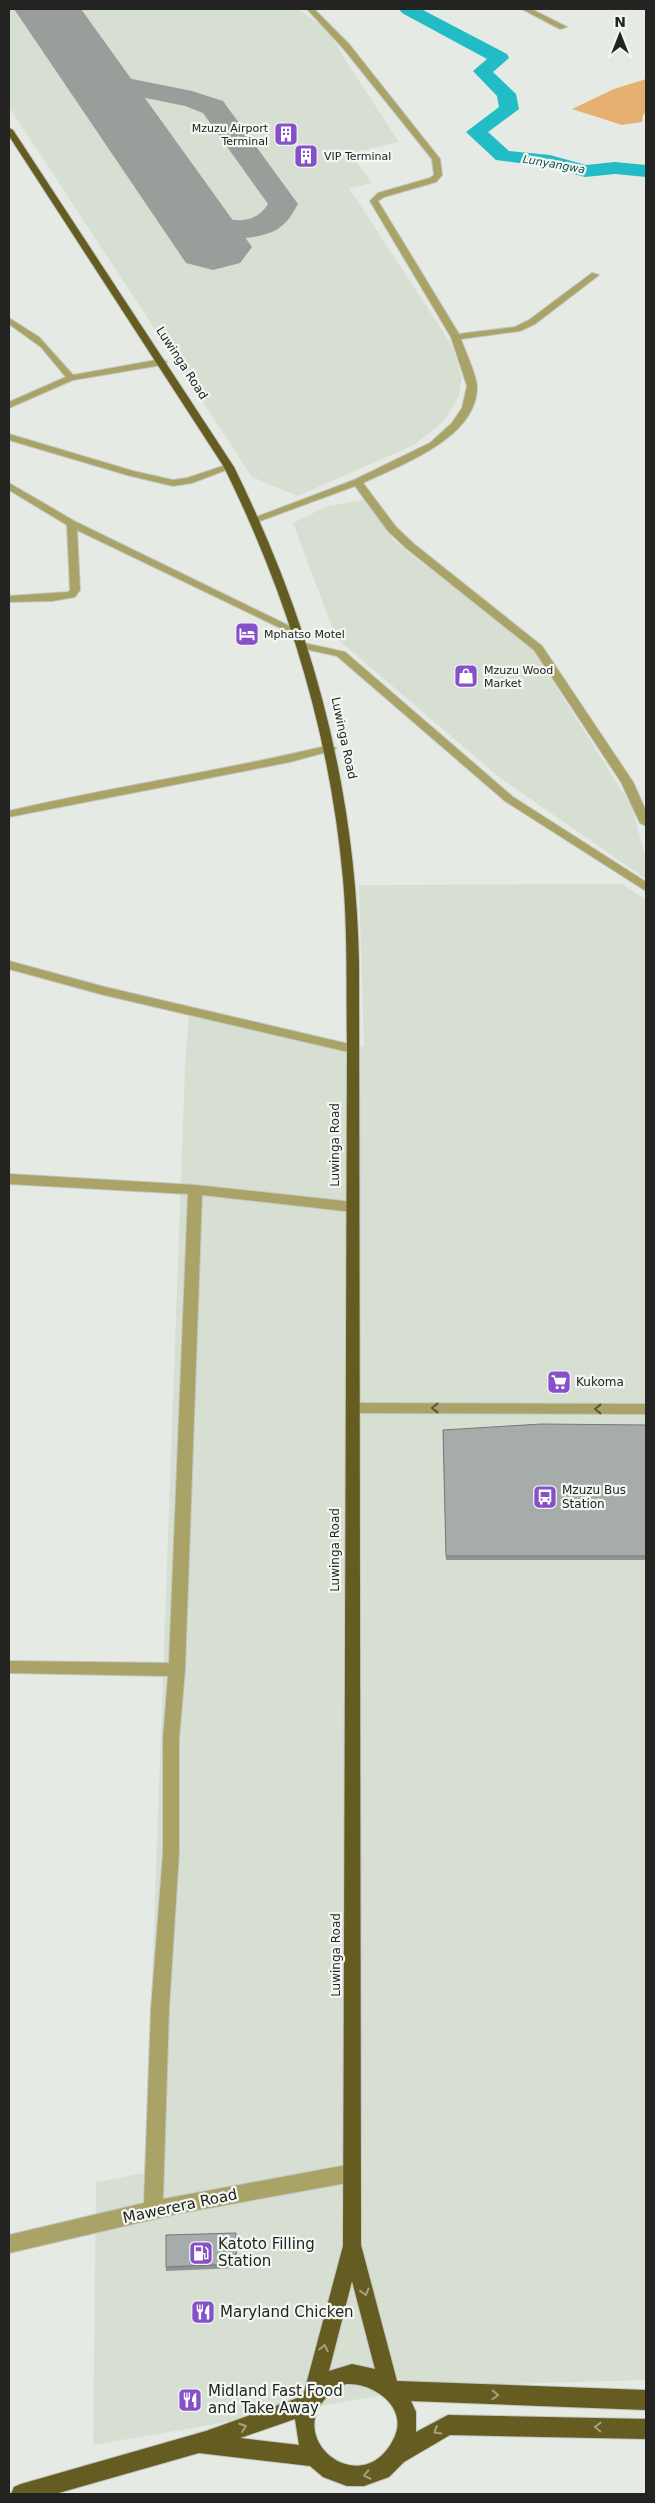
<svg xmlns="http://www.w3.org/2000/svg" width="655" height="2503" font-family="'DejaVu Sans',sans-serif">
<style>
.built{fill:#d7dfd3}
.green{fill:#e6b070}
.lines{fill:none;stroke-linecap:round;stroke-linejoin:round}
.river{fill:#21bcc6;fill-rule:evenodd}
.taxiway{fill:#9a9e9a;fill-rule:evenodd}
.runway{fill:#9a9e9a;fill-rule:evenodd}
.minor-casing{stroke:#c3c6c2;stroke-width:2}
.tertiary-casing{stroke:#c3c6c2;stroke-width:2}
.trunk-casing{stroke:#c3c6c2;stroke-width:2}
.minor{fill:#aaa367;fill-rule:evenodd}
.tertiary{fill:#aaa367;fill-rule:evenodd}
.trunk{fill:#645c20;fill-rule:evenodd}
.wall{fill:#8f9492}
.building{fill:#a6acaa;stroke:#747877}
.oneway{stroke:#59573e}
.oneway2{stroke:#a4a27e}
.labels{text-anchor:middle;stroke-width:4.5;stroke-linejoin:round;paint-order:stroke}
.far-poi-label{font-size:11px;fill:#232422;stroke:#f3f7f2;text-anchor:start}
.far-water-label{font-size:11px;font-style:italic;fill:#165256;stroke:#f3f7f2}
.street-label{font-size:12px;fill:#232422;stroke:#f3f7f2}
.poi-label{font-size:12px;fill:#232422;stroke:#f3f7f2;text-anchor:start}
.near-street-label{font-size:15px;fill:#232422;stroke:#f3f7f2}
.near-poi-label{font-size:15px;fill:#232422;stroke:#f3f7f2;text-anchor:start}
</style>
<rect width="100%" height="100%" fill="#e6eae5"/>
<g class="built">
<polygon points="9,9 298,9 329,31 346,61 399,142 360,151 356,155 356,161 372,183 349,188 453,347 462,378 459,396 444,421 414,445 298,496 252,477 9,107"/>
<polygon points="367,499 394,541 532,648 632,807 646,859 646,879 500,778 336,638 293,523 325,507"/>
<polygon points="622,884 646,900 646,2380 435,2386 93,2445 96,2182 145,2173 185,1066 189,1014 332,1048 364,1047 359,885"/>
</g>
<polygon class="green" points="646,79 646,112 643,115 642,122 622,125 572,109 614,89"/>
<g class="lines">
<polygon class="river" points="399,9 421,9 507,54 509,58 493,72 516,94 519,109 488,132 509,151 550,155 586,165 615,162 646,165 646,177 615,174 585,177 549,167 496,160 466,132 499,107 497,96 473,71 487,59 402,13"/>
<path class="taxiway" d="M97 72 192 91 223 101 298 204C293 213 288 222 279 228 258 243 195 243 180 221L184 215C212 208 247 237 268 204L203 113 185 106 87 86 83 80 87 74Z"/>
<polygon class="runway" points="14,9 81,9 252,247 240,263 213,270 186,263"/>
<g class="minor-casing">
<g id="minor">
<path d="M307 9H314L349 44 440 159 442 175 436 182 384 197 378 201 459 334 515 327 529 320 592 273 599 275 535 324 520 331 461 339C465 351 476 374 477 386 478 438 400 465 363 483L396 527 414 544 542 646 633 782 646 811V826L640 823 621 782 534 650 406 548 388 531 355 486 260 521 251 519 354 480 430 443 452 423 462 408 467 386 451 337 370 201 378 193 430 178 434 175 432 159 343 48Z"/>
<polygon points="522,9 531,9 567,27 560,29"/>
<polygon points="9,318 39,337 73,375 162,359 167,362 162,365 73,380 9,408 9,402 66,377 41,347 9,324"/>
<polygon points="9,434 133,471 173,480 187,478 229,464 234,467 192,483 173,486 127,475 9,440"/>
<polygon points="9,483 76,522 306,634 305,636 297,636 77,530 80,590 75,597 52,601 9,602 9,596 68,592 70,590 67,525 9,490"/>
<polygon points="304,643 345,652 513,797 646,882 646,891 505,801 337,656 300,648 299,646"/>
<polygon points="9,1174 195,1185 353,1202 360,1207 353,1212 202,1195 185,1670 179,1739 179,1853 169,2009 163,2199 352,2164 359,2167 361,2173 359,2179 352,2182 176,2214 9,2253 9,2235 144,2203 151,2009 163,1853 163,1739 168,1676 9,1673 9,1661 169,1663 188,1194 9,1184"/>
<polygon points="353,1403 646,1404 646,1414 353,1413 348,1412 346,1408 348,1404"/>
</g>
</g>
<g class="tertiary-casing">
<g id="tertiary">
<path d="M330 745 336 748 334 750 290 762 9 817V811C115 786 224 771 330 745Z"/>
<polygon points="9,961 105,987 353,1045 359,1049 353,1053 104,995 9,969"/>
</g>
</g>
<g class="trunk-casing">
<path id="trunk" d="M9 128 13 130 234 467C312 625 356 787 359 964L361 2245 397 2381 646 2390V2410L411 2401 416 2412V2432L448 2415 646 2419V2439L450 2435 404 2462 389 2477 364 2486H347L323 2477 310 2466 199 2453 55 2494H11L14 2487 21 2484 206 2431 303 2396 343 2246 347 1049C346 992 348 935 343 879 330 734 288 597 224 467L9 136ZM352 2281 375 2369 352 2364 329 2371ZM346 2384C374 2382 409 2408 394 2438 364 2501 286 2443 325 2399 331 2393 338 2387 346 2384ZM295 2419 299 2445 240 2438Z"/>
</g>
<use href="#minor" class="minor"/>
<use href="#tertiary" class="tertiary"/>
<use href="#trunk" class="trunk"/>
</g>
<g class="wall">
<polygon points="646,1425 646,1560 446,1560 443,1435"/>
<polygon points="236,2233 237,2268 166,2271 166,2267"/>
</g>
<g class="building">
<polygon points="541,1424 646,1425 646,1556 446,1556 443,1430"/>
<polygon points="236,2233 236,2264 166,2267 166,2235"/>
</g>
<defs><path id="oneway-chevron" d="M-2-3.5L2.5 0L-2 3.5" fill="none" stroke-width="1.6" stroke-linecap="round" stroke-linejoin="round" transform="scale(1.25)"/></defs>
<g class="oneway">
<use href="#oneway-chevron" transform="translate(435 1408) rotate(-180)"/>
<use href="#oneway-chevron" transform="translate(598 1409) rotate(-180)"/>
</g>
<g class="oneway2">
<use href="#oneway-chevron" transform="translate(365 2292) rotate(75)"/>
<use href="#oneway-chevron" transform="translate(324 2348) rotate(-78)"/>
<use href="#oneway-chevron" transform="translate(495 2395) rotate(2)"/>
<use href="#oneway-chevron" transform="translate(243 2427) rotate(-20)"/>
<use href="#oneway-chevron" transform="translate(598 2427) rotate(-179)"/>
<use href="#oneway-chevron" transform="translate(437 2431) rotate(149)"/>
<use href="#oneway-chevron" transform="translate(367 2475) rotate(168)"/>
</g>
<defs>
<g id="building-square" transform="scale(1.25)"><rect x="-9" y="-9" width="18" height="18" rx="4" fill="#8651c8" stroke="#f3f7f2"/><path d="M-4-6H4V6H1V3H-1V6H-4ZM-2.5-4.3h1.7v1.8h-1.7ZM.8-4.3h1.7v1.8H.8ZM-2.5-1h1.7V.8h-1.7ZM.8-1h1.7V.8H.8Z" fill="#fff"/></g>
<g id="hotel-square" transform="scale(1.25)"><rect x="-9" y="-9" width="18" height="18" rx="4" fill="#8651c8" stroke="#f3f7f2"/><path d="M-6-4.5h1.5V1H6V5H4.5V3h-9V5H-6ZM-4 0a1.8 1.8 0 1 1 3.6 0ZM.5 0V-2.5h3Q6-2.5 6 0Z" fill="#fff"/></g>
<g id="shop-square" transform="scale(1.25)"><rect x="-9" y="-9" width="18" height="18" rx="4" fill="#8651c8" stroke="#f3f7f2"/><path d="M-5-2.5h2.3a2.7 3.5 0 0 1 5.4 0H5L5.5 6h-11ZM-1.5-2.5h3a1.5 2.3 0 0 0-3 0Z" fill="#fff"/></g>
<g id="supermarket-square" transform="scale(1.25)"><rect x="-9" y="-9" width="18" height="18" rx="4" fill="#8651c8" stroke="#f3f7f2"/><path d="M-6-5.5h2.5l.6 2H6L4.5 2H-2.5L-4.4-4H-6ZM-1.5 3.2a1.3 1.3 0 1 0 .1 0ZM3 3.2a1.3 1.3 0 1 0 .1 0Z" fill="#fff"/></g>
<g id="bus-square" transform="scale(1.25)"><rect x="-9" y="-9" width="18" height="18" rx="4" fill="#8651c8" stroke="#f3f7f2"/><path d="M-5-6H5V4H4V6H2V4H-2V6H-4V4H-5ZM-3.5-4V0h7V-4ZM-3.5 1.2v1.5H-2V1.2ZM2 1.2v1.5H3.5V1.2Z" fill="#fff"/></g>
<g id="fuel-square" transform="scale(1.25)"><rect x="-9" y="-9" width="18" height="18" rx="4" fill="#8651c8" stroke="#f3f7f2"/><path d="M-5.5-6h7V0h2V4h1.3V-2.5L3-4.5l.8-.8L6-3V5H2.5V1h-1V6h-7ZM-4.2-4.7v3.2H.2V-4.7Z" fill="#fff"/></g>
<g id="restaurant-square" transform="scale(1.25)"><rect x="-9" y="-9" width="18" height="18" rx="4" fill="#8651c8" stroke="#f3f7f2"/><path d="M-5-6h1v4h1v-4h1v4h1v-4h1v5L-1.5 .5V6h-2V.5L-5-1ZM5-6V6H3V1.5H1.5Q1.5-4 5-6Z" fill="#fff"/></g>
</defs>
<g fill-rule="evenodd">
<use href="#building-square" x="286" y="134"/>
<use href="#building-square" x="306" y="156"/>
<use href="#hotel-square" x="247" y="634"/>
<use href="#shop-square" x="466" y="676"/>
<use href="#supermarket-square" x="559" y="1382"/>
<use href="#bus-square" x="545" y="1497"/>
<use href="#fuel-square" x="201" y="2253"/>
<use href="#restaurant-square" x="203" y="2312"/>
<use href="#restaurant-square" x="190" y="2400"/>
</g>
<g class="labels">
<g class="far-poi-label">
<text x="268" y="132" text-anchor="end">Mzuzu Airport<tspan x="268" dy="13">Terminal</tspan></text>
<text x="324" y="160">VIP Terminal</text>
<text x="264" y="638">Mphatso Motel</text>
<text x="484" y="674">Mzuzu Wood<tspan x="484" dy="13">Market</tspan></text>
</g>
<g class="far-water-label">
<text transform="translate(554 164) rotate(10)" y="4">Lunyangwa</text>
</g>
<g class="street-label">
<text transform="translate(182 363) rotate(57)" y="4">Luwinga Road</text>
<text transform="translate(344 738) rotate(78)" y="4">Luwinga Road</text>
<text transform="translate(335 1145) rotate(-90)" y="4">Luwinga Road</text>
<text transform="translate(335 1550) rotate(-90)" y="4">Luwinga Road</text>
<text transform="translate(336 1955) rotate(-90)" y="4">Luwinga Road</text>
</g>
<g class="poi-label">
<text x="576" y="1386">Kukoma</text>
<text x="562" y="1494">Mzuzu Bus<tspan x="562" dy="14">Station</tspan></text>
</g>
<g class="near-street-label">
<text transform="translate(180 2206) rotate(-12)" y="5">Mawerera Road</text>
</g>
<g class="near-poi-label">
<text x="218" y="2249">Katoto Filling<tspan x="218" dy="17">Station</tspan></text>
<text x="220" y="2317">Maryland Chicken</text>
<text x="208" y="2396">Midland Fast Food<tspan x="208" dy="17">and Take Away</tspan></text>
</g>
</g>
<rect width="655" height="2503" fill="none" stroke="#232422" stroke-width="20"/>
<g transform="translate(620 35)" stroke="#f3f7f2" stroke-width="4" paint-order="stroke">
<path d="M0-4L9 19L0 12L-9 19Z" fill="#232422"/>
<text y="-8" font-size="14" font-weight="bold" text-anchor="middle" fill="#232422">N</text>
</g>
</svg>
